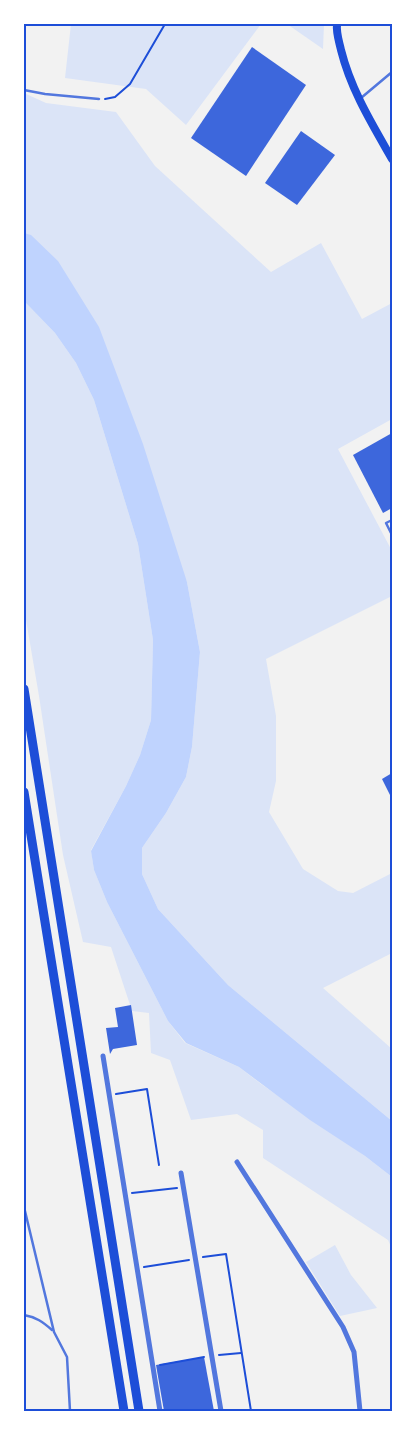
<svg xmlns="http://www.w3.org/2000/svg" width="416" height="1435" font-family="'Crimson Pro',serif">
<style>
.green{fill:#dbe4f7}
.water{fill:#bfd3fe}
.building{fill:#3d67dc}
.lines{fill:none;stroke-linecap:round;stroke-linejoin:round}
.path{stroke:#1d4ed8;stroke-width:2}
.service{stroke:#5277de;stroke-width:2.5}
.minor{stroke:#5277de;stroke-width:5}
.secondary{stroke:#1d4ed8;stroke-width:8}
.trunk{stroke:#1d4ed8;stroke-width:9}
.neatline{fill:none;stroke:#1d4ed8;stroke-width:2}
</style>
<rect width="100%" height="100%" fill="#f2f2f2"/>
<g class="green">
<polygon points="71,24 261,24 186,125 146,89 65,78"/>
<polygon points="287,24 324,24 323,49"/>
<polygon points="24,93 46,103 116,112 155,166 271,272 321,243 362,319 392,303 392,419 338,449 392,551 392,596 266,659 276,716 276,781 269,812 303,869 338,891 353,893 392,873 392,953 323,988 392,1049 392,1121 228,985 158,909 142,874 142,848 166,813 186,777 192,747 200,652 187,582 31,236 24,233"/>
<polygon points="24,301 55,333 76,363 94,400 138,544 153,640 151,720 140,755 126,786 91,850 94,870 107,902 168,1021 185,1043 239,1067 261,1084 365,1156 392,1177 392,1249 388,1240 263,1158 263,1130 237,1114 191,1120 170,1060 151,1053 149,1013 132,1011 111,947 83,942 63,855 39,696 24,608"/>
<polygon points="335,1245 351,1275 377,1308 340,1316 306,1262"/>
</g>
<polygon class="water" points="24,233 31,235 58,261 99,327 143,444 187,582 200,652 192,747 186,777 166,813 142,848 142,874 158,909 228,985 392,1121 392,1177 365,1156 310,1120 239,1067 186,1043 168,1021 107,902 94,870 91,851 126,786 140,755 151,720 153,640 138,544 94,400 76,363 55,333 24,301"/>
<g class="building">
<polygon points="252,47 306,85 246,176 191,138"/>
<polygon points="301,131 335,155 297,205 265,183"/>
<polygon points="392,433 392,508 383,513 353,455"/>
<polygon points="392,773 392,799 382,779"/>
<polygon points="131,1005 137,1045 113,1049 110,1054 106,1028 118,1027 115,1008"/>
<polygon points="204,1357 214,1411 164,1411 156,1365"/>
</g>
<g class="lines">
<g class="path">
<polyline points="105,99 115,97 130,84 165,24"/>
<polyline points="116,1094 147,1089 159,1165"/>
<polyline points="132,1193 177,1188"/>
<polyline points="203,1257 226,1254 251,1411"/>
<polyline points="144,1267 189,1260"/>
<polyline points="219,1355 241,1353"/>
<polyline points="160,1365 204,1357"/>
</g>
<g class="service">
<polyline points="24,90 45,94 99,99"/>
<polyline points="361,98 392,72"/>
<polyline points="392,520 386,523 392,535"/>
<polyline points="24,1207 54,1332 67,1357 70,1411"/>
<path d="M24 1315C36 1317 43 1322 52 1330"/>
</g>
<g class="minor">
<polyline points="103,1056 160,1411"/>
<polyline points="237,1162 343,1327 354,1352 360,1411"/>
<polyline points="181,1173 221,1411"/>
</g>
<path class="secondary" d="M337 24C336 33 339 41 341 50 351 90 372 124 392 159"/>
<g class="trunk">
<polyline points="24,689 139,1411"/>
<polyline points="24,792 124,1411"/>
</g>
</g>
<rect width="416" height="1435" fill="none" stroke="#ffffff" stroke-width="50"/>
<rect x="25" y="25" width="366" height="1385" class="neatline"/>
</svg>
